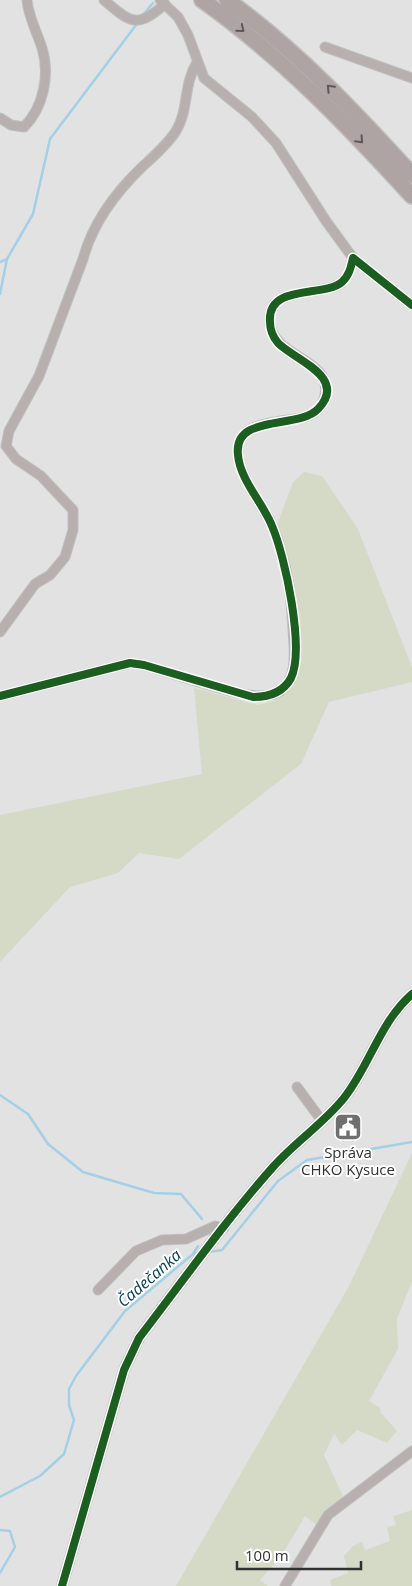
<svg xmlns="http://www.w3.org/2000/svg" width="412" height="1586" font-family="'Open Sans',sans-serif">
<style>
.green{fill:#d4dac6}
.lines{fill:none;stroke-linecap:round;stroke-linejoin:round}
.stream{stroke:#a3d0e6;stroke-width:2.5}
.minor-casing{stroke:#bfbfc0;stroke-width:11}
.tertiary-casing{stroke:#bfbfc0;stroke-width:12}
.motorway-casing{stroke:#bfbfc0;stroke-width:18}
.minor{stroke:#b8b0af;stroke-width:9}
.tertiary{stroke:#b8b0af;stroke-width:10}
.motorway{stroke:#aea4a3;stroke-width:15}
.cycleway-casing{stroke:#fff;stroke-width:11}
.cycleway{stroke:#1b5e20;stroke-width:8}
.oneway{stroke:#5d595a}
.labels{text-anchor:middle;stroke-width:4;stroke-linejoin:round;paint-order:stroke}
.poi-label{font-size:15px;fill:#313132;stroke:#fff}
.water-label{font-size:16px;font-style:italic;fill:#094257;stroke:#fff}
</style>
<rect width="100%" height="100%" fill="#e2e2e3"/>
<g class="green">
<polygon points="304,472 322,476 358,529 412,667 412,682 329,702 301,764 179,859 139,853 118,873 70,887 0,962 0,815 202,774 194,688 258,705 273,701 288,691 299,671 295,607 288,558 276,528 293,482"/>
<polygon points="412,1153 412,1281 397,1319 398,1349 369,1401 380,1408 381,1413 397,1431 387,1443 357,1430 342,1445 334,1434 324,1455 343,1496 318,1526 305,1516 282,1555 260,1580 268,1586 176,1586 349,1286"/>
<polygon points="412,1510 412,1586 331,1586 330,1580 348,1573 344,1556 353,1546 362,1542 365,1550 390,1541 387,1527 396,1525 393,1516"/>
</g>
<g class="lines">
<g class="stream">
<polyline points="142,16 153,3"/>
<polyline points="0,262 7,259"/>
<polyline points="0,294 7,259 33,214 50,139 136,25"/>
<polyline points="0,1095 28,1114 48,1144 83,1172 154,1193 181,1194 202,1219"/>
<polyline points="208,1252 222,1250 278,1181 307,1160 412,1142"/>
<polyline points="193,1254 198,1246"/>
<polyline points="0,1497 40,1476 64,1454 74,1420 69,1405 69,1389 76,1376 125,1311 193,1254 200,1253"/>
<polyline points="0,1530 10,1531 15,1547 0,1573"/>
</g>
<g class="minor-casing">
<g id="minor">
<path d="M104 0C131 23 137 29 165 4"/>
<polyline points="160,0 178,17 188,35 204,78 252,117 276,143 326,221 353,258 412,305"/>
<polyline points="325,47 412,78"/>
<path d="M0 118 11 125 24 127C44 107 50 74 42 48 37 32 28 16 27 0"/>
<path d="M0 632 35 584 50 575 65 557 73 530V510L41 476 16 459 6 446 9 431 39 376 83 259C93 222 115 193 142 167 154 156 168 144 176 131 189 110 183 85 197 62"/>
<path d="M0 696 130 663 144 665C167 672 189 679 212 686 257 699 298 710 294 645 292 614 291 584 282 555 279 544 276 533 271 523 260 501 226 460 242 437 254 420 287 422 305 417 316 413 323 407 325 395 333 359 274 358 270 324 265 283 323 298 342 282 349 276 351 267 353 258"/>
<polyline points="297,1087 322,1121"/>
<polyline points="98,1290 136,1251 162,1240 186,1239 215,1226 224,1228"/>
<polyline points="285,1586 328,1515 412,1451"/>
</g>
</g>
<g class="tertiary-casing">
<path id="tertiary" d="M62 1586 124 1370 139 1338C183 1281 225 1221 273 1167 295 1142 323 1124 344 1098 370 1065 380 1022 412 994"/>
</g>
<g class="motorway-casing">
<g id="motorway">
<path d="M202 0C281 56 347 125 412 196"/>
<path d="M227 0C296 50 355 112 412 175"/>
</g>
</g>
<use href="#minor" class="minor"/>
<use href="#tertiary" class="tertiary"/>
<use href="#motorway" class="motorway"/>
<g class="cycleway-casing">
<g id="cycleway">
<path d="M0 696 130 663 144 665 253 697C268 697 283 693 291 678 305 649 285 556 272 526 263 503 240 480 238 455 233 413 298 430 318 409 349 377 293 359 278 343 273 337 270 329 270 322 267 283 324 298 342 282 349 276 351 267 353 258L412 305"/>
<path d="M62 1586 124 1370 139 1338C183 1281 225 1221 273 1167 295 1142 323 1124 344 1098 370 1065 380 1022 412 994"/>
</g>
</g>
<use href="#cycleway" class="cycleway"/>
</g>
<defs><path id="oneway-chevron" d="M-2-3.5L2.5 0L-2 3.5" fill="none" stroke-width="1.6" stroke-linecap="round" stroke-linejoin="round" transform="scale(1.25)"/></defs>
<g class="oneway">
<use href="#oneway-chevron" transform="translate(241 29) rotate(39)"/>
<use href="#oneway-chevron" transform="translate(330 88) rotate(-134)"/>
<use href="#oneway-chevron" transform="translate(360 140) rotate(47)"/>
</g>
<defs>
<g id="civic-square" transform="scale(1.4375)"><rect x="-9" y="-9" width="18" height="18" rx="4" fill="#6f6f70" stroke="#fff"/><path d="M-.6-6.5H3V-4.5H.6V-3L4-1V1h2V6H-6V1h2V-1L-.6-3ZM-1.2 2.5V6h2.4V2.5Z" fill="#fff"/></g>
</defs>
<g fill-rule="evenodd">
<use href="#civic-square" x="348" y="1127"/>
</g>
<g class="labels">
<g class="poi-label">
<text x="348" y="1158">Správa<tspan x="348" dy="17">CHKO Kysuce</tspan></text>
</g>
<g class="water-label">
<text transform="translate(149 1278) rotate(-41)" y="6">Čadečanka</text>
</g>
</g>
<path d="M237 1561v8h124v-8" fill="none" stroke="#313132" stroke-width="2.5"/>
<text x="245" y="1561" font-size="15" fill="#313132" stroke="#ffffff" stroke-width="4" paint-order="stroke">100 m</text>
</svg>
